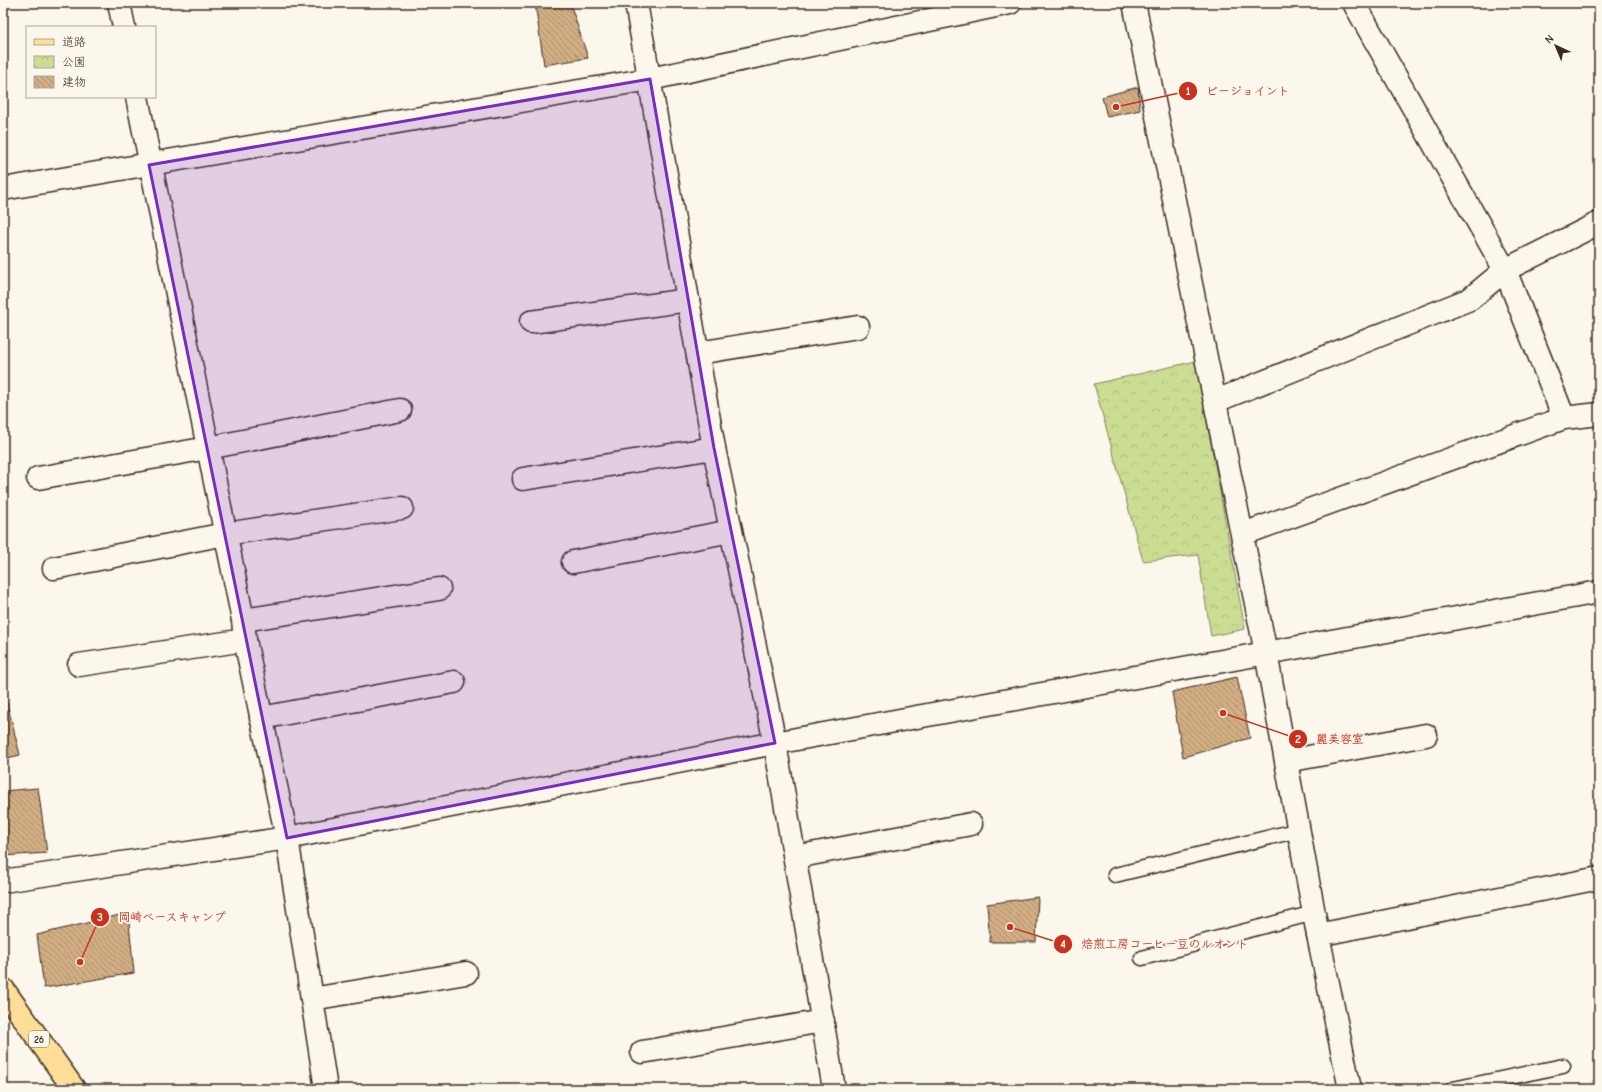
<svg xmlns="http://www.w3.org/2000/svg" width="1602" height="1092" font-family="'Comic Neue','Klee One',sans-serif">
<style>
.park{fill:url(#park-crowns);stroke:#838458}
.building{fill:url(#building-back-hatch);stroke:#3b2a1e}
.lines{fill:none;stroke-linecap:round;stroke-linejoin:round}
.lane-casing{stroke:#3b2a1e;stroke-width:17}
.street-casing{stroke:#3b2a1e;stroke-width:25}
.primary-casing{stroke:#3b2a1e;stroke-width:25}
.lane{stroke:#fbf7ec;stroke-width:14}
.street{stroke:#fbf7ec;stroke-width:22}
.primary{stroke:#fedd96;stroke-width:22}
.marked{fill:#7b2cbf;fill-opacity:0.2;stroke:#7b2cbf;stroke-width:3;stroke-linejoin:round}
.labels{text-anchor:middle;stroke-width:4;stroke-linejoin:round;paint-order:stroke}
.shield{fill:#fbf7ec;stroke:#75685c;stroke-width:1}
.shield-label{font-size:10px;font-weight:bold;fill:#3b2a1e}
.leader{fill:none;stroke:#c8321e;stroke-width:1.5}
.callout-dot{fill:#c8321e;stroke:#fbf7ec;stroke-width:1.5}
.mark-label{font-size:12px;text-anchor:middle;font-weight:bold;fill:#fff}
.callout-label{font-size:12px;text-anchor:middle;font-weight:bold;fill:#c8321e;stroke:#fbf7ec;stroke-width:4;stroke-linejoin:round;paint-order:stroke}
</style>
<defs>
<pattern id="park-crowns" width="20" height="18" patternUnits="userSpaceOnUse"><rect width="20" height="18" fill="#cbdd92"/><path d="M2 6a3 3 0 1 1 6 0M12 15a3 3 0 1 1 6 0" fill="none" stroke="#afbe7d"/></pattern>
<pattern id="building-back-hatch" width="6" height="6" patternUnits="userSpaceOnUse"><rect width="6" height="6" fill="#d2ae84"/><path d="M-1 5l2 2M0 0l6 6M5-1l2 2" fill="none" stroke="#ac8e6b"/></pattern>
</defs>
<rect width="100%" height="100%" fill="#fbf7ec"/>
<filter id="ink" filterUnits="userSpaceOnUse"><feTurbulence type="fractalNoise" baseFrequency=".025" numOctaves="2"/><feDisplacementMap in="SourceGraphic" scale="8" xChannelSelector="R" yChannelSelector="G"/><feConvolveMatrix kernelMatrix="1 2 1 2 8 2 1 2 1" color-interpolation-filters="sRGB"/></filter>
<g filter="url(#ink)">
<polygon class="park" points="1196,361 1245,629 1211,636 1198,555 1143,561 1094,384"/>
<g class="building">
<polygon points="535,3 570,3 588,58 544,65"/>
<polygon points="1138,87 1140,110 1107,117 1102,97"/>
<polygon points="1237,677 1250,738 1183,757 1172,692"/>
<polygon points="3,687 20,755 3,759"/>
<polygon points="38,788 47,853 3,856 3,791"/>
<polygon points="1038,897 1036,942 990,942 987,904"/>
<polygon points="128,913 134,973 44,988 37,935"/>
</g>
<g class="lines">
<g class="lane-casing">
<g id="lane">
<polyline points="1115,875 1299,830"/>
<polyline points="1142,958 1314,913"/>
<polyline points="1453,1089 1563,1066"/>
</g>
</g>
<g class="street-casing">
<g id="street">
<polyline points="119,3 124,27"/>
<polyline points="636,3 714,448 775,743 834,1089"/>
<polyline points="1134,3 1266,653 1318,935 1350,1089"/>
<polyline points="1354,3 1505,270 1599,223"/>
<polyline points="137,97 243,620 245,640 287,838 326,1089"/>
<polyline points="3,189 650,79 1010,3"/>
<polyline points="531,322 688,300"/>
<polyline points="698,353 858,327"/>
<polyline points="1216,401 1470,299 1505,270 1564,418"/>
<polyline points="38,478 208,448 400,410"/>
<polyline points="523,479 714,448"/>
<polyline points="1243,534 1564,418 1599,414"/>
<polyline points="573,562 731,531"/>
<polyline points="54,568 225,534 402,508"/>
<polyline points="243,620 439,589"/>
<polyline points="79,665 245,640"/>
<polyline points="261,718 454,682"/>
<polyline points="1287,761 1426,735"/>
<polyline points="795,857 971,824"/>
<polyline points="3,881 287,838 775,743 1599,592"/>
<polyline points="1318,935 1599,878"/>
<polyline points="312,999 466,973"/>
<polyline points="642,1052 823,1021"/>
</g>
</g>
<g class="primary-casing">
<polyline id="primary" points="3,989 74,1089"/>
</g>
<use href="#lane" class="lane"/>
<use href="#street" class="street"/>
<use href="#primary" class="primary"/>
</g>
</g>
<path class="marked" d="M650 79 714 448 775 743 287 838 149 165Z"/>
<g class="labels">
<rect class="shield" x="29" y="1031" width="20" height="16" rx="3"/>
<g class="shield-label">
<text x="39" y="1043">26</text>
</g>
</g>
<path class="leader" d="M1116 107L1188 91M1223 713L1298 739M80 962L100 917M1010 927L1063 944"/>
<g class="callout-dot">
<circle cx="1116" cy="107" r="4"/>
<circle cx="1223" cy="713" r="4"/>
<circle cx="80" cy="962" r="4"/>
<circle cx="1010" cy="927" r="4"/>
<circle cx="1188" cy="91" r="10"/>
<circle cx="1298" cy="739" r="10"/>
<circle cx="100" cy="917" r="10"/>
<circle cx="1063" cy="944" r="10"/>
</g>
<g class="mark-label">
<text x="1188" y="95">1</text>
<text x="1298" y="743">2</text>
<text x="100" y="921">3</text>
<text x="1063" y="948">4</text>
</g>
<g class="callout-label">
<text x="1248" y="95">ビージョイント</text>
<text x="1340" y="743">麗美容室</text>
<text x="172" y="921">岡崎ベースキャンプ</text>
<text x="1165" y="948">焙煎工房コーヒー豆のルオント</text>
</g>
<rect width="1602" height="1092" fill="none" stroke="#fbf7ec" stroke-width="16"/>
<rect x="8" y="8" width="1586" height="1076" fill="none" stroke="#3b2a1e" stroke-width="1.5" filter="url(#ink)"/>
<rect x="26" y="26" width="130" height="72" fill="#fbf7ec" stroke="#aea59a"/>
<rect x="34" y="39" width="20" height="6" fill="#fedd96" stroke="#aea59a"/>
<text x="62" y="46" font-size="12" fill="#3b2a1e">道路</text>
<rect x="34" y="56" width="20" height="12" fill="url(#park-crowns)" stroke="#aea59a"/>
<text x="62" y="66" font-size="12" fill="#3b2a1e">公園</text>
<rect x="34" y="76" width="20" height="12" fill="url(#building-back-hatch)" stroke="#aea59a"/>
<text x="62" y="86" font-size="12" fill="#3b2a1e">建物</text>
<g transform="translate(1556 46) rotate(316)" stroke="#fbf7ec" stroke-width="3" paint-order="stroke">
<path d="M0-3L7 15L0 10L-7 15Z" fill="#3b2a1e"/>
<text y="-6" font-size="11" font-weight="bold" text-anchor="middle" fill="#3b2a1e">N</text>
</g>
</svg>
